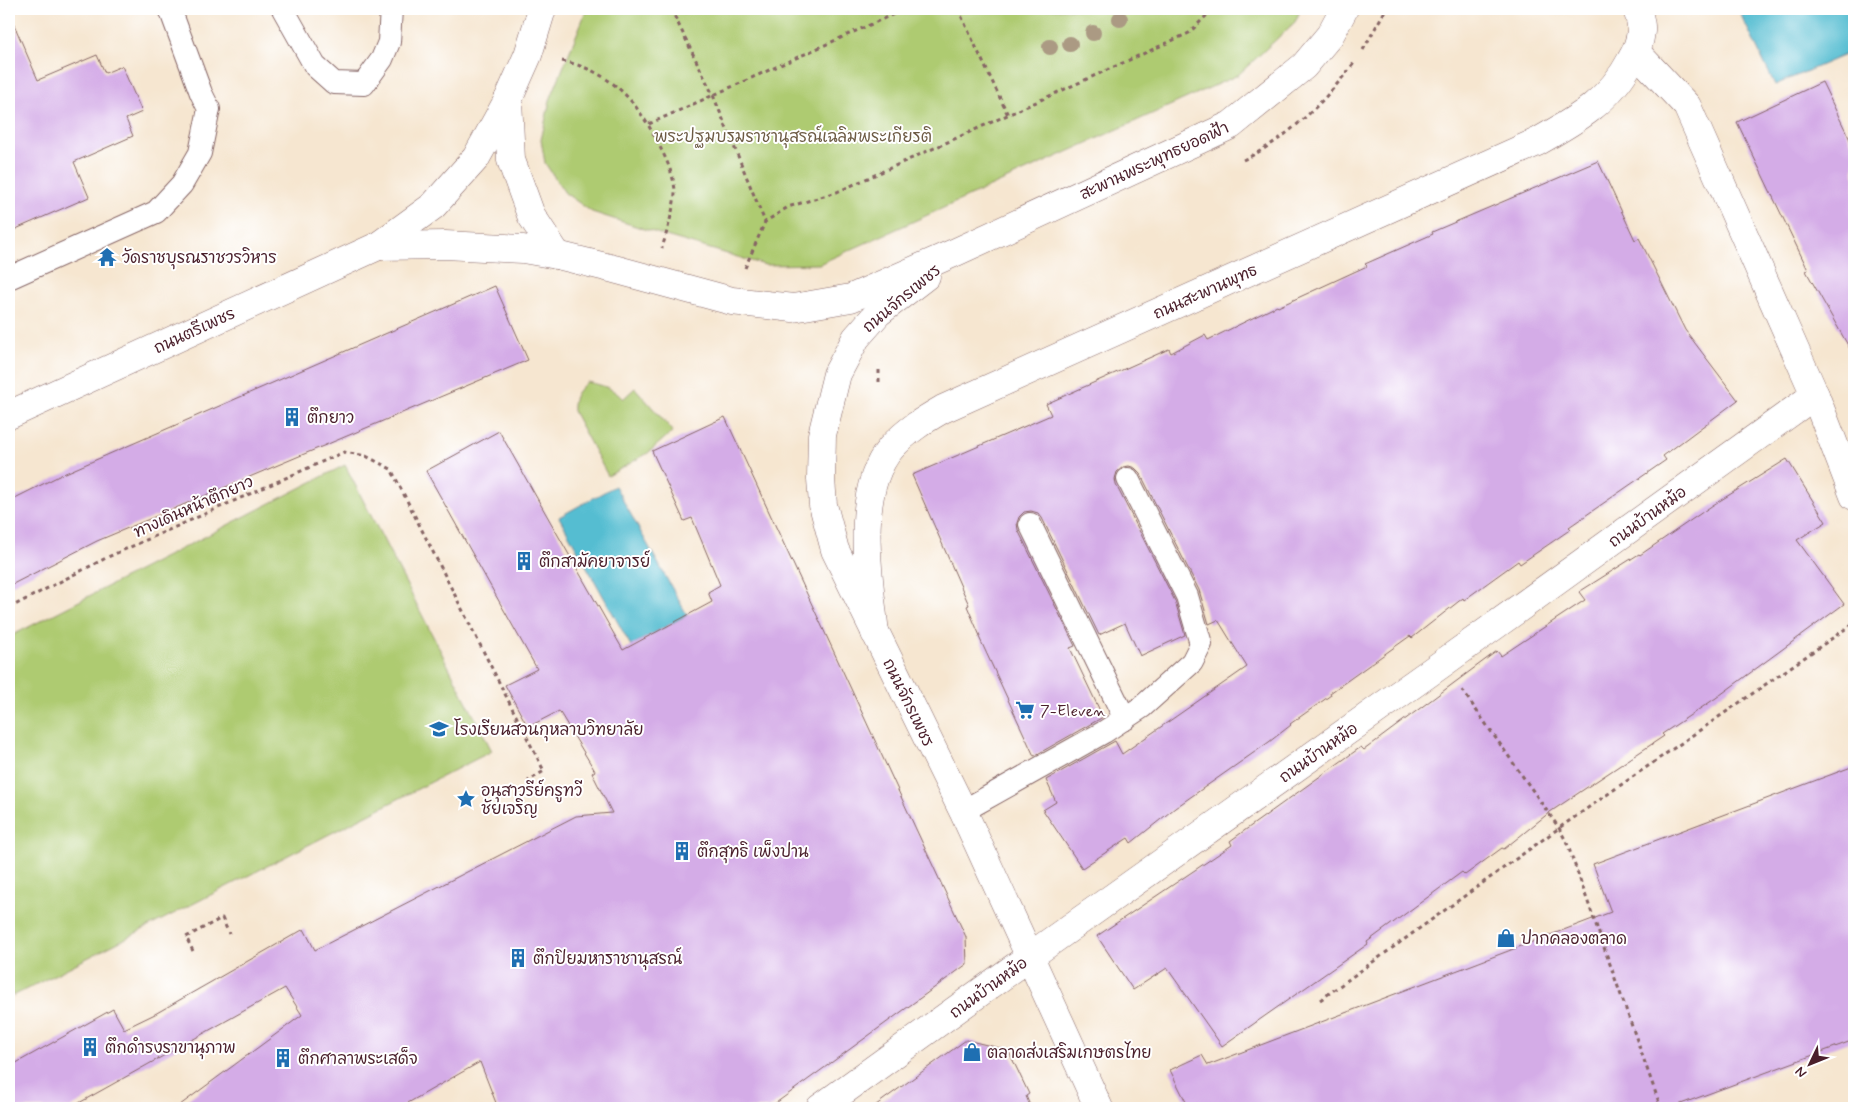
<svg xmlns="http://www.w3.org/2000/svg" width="1863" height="1117" font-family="Mynerve,'Playpen Sans Thai',sans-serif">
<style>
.green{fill:#aecb71;stroke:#7c754e}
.water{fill:#54bdd1;stroke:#4f6e7e}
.building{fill:#d4ace7}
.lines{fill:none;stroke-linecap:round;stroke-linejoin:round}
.lane-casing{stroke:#866565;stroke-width:24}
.street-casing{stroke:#866565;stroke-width:29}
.secondary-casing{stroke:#866565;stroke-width:29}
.path{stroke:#866565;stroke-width:3;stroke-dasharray:4 4;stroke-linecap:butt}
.lane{stroke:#fff;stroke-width:22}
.street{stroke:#fff;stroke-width:28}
.secondary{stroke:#fff;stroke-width:28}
.tree{fill:#ab9a83}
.labels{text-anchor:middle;stroke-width:4;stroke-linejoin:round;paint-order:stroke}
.park-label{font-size:16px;fill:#6d5b44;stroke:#fff}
.street-label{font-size:16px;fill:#4a1f2b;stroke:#fff}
.poi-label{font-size:16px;fill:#4a1f2b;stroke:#fff;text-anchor:start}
</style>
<rect width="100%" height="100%" fill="#fff"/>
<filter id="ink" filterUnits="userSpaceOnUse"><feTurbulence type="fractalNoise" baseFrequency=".02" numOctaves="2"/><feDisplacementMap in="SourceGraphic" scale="10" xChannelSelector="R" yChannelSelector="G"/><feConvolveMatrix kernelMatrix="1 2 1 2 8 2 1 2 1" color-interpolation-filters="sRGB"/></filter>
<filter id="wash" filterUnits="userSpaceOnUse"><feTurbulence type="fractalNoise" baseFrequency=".0096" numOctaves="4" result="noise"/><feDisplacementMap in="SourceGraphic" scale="20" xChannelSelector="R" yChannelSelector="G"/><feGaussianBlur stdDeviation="1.12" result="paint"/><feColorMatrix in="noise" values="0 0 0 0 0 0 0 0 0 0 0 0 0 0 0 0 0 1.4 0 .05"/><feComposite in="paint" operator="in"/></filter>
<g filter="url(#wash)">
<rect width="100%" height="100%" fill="#f6e6d0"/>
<g class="green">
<polygon points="587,9 1301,9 1295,22 1238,75 819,264 765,265 666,236 592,212 565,193 545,163 541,140 550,100"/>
<path d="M587 382C602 385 613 388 623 399L635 388 673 431 648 453 608 476 573 411C572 397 577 391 587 382Z"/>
<polygon points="345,465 492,751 13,996 9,988 9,637"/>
</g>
<g class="water">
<polygon points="1738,9 1854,9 1854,71 1847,54 1775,85"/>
<polygon points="615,486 687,615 631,646 559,517"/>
</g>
<g id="blocks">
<g class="building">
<polygon points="9,13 38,80 97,55 105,73 122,66 142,112 126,119 133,136 74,162 89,197 9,232"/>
<polygon points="1822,82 1854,148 1854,356 1806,271 1808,270 1737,122"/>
<polygon points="1598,161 1635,240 1639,238 1685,330 1738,400 1663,456 1666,460 1569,527 1571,529 1520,564 1518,561 1464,600 1463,598 1412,638 1410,636 1330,693 1331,695 1290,724 1291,725 1269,742 1175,808 1131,843 1128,838 1082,868 1043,810 1056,802 1046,780 1115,741 1122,754 1247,667 1218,620 1209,624 1199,590 1140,473 1135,468 1129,466 1123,467 1117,472 1115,479 1116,485 1175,601 1185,635 1140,656 1125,623 1099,635 1042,518 1038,513 1031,511 1024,512 1019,517 1017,523 1018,530 1075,646 1070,648 1103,717 1034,756 979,637 980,636 967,606 969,605 912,475 1051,415 1046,404 1169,349 1171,353 1205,335 1208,340 1277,306 1278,307 1367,266 1365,264 1433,234 1432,232"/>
<polygon points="495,286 528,360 97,541 9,586 9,501 61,475"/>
<polygon points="725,417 966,937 967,964 769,1108 498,1108 480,1062 399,1108 176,1108 302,1015 285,988 70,1108 9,1108 9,1067 113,1009 124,1029 155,1014 304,929 315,950 576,816 612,813 592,773 595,771 559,711 528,727 505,685 537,669 426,471 499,431 623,650 712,602 708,592 720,585 692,518 684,521 652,451"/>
<polygon points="1787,459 1826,522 1797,540 1844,604 1716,698 1662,734 1664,736 1550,812 1504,849 1502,848 1465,875 1462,872 1367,942 1368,944 1222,1046 1167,968 1133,990 1097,936 1232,845 1230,841 1361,747 1364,750 1497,651 1501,656 1585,600 1579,592 1639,554 1640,555 1713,505"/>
<polygon points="1854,766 1854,1040 1670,1108 1189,1108 1170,1070 1202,1055 1208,1065 1611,912 1593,864"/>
<polygon points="966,1040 1008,1050 1029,1094 1026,1096 1031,1108 872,1108"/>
</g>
</g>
</g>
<g filter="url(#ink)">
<use href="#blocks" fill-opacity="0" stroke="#866565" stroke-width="1"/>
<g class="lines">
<g class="lane-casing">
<g id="lane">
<polyline points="283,9 315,66 334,83 364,84 382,59 389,42 391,9"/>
<polyline points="9,278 156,212 182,184 200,153 209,109 201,93 170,9"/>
<polyline points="1030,524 1125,719"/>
<polyline points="963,811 1104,732 1142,707 1192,662 1201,644 1187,596 1128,479"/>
</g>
</g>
<g class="street-casing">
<g id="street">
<polyline points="1636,52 1687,106 1815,395 1854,496"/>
<polyline points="1029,957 1443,663 1815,395"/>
</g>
</g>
<g class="secondary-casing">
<g id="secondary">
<polyline points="508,100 511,160 531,215 557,255"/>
<polyline points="378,246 445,245 523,249 557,255 614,269 732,301 793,308 851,298 956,252 1231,125 1304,66 1330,35 1344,9"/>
<polyline points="926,276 878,313 856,338 837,374 822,435 821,479 823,505 835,550 963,811 1099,1108"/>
<polyline points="9,415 378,246 433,206 476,158 508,100 528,55 542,9"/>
<path d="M875 633C869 579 853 492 891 448 906 431 924 420 943 409L1537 142C1576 120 1610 101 1631 60 1636 52 1640 41 1641 31 1642 24 1639 16 1637 9"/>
<polyline points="820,1108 1029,957"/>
</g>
</g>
<g class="path">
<polyline points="671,9 713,95 765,222"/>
<polyline points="958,9 1008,115"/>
<polyline points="1363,50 1386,9"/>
<path d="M562 61C613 71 640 105 661 149 667 160 675 180 675 192 675 205 666 235 662 248"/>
<polyline points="649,124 905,9"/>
<path d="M1243 160C1288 139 1325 101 1354 63"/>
<polyline points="745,268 765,222 788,207 837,192 1189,33 1213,9"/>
<polyline points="879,370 879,384"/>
<polyline points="9,608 108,557 344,452 366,456 391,469 544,771 528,781"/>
<polyline points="1462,690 1559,828 1567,843 1661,1108"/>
<polyline points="193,951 186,937 222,918 229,934"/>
<polyline points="1320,1000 1559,828 1854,623"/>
</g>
<use href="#lane" class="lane"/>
<use href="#street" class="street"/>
<use href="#secondary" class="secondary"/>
</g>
<g class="tree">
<circle cx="1120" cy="19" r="8"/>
<circle cx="1093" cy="33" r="8"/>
<circle cx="1070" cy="44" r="8"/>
<circle cx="1050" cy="47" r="8"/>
</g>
</g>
<defs>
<g id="temple-bare" transform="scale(1.5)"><path d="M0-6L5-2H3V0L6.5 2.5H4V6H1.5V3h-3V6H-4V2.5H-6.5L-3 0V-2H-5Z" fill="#1f6fb2" stroke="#fff" stroke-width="2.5" paint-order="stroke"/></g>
<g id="building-bare" transform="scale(1.5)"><path d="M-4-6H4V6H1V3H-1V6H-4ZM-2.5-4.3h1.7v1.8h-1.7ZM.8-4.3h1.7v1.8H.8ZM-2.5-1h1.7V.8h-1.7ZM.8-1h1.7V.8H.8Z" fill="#1f6fb2" stroke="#fff" stroke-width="2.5" paint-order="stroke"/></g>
<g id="supermarket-bare" transform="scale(1.5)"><path d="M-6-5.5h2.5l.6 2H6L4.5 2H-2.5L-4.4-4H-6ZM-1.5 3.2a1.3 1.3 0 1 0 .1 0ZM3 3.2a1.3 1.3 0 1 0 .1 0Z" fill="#1f6fb2" stroke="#fff" stroke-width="2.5" paint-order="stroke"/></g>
<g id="school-bare" transform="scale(1.5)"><path d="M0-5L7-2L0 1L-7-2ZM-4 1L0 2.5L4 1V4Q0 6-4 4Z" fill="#1f6fb2" stroke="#fff" stroke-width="2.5" paint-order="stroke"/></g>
<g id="sight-bare" transform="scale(1.5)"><path d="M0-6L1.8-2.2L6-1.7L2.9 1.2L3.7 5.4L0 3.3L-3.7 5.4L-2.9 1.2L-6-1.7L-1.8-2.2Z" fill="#1f6fb2" stroke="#fff" stroke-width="2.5" paint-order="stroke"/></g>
<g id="shop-bare" transform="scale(1.5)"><path d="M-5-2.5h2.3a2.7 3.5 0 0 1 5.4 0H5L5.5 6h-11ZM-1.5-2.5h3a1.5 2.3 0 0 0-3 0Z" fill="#1f6fb2" stroke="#fff" stroke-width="2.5" paint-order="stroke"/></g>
</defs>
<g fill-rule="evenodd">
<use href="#temple-bare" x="107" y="257"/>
<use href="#building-bare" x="292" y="417"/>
<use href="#building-bare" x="524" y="561"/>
<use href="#supermarket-bare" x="1025" y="710"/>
<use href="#school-bare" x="439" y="729"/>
<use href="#sight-bare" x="466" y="799"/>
<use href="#building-bare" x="682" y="851"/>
<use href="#shop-bare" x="1506" y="938"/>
<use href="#building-bare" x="518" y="958"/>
<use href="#building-bare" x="90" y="1047"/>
<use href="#shop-bare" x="972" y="1052"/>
<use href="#building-bare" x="283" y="1058"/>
</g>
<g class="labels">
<g class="park-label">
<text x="793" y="142">พระปฐมบรมราชานุสรณ์เฉลิมพระเกียรติ</text>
</g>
<g class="street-label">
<text transform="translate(1154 160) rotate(-25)" y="6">สะพานพระพุทธยอดฟ้า</text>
<text transform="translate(1205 291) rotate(-24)" y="6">ถนนสะพานพุทธ</text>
<text transform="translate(901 298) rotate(-40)" y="6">ถนนจักรเพชร</text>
<text transform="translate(194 330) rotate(-25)" y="6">ถนนตรีเพชร</text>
<text transform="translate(193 506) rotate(-24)" y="6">ทางเดินหน้าตึกยาว</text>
<text transform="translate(1647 516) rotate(-36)" y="6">ถนนบ้านหม้อ</text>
<text transform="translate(909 702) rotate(64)" y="6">ถนนจักรเพชร</text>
<text transform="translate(1318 752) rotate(-35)" y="6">ถนนบ้านหม้อ</text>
<text transform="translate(988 987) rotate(-36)" y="6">ถนนบ้านหม้อ</text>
</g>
<g class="poi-label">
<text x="122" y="263">วัดราชบุรณราชวรวิหาร</text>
<text x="307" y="423">ตึกยาว</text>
<text x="539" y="567">ตึกสามัคยาจารย์</text>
<text x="1040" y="716">7-Eleven</text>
<text x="454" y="735">โรงเรียนสวนกุหลาบวิทยาลัย</text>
<text x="481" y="796">อนุสาวรีย์ครูทวี<tspan x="481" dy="18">ชัยเจริญ</tspan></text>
<text x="697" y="857">ตึกสุทธิ เพ็งปาน</text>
<text x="1521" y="944">ปากคลองตลาด</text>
<text x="533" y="964">ตึกปิยมหาราชานุสรณ์</text>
<text x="105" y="1053">ตึกดำรงราขานุภาพ</text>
<text x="987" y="1058">ตลาดส่งเสริมเกษตรไทย</text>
<text x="298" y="1064">ตึกศาลาพระเสด็จ</text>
</g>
</g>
<rect width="1863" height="1117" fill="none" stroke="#fff" stroke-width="30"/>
<g transform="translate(1810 1064) rotate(227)" stroke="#ffffff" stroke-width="4" paint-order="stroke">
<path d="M0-4L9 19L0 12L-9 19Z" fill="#4a1f2b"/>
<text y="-8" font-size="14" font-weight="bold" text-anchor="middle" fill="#4a1f2b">N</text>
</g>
</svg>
